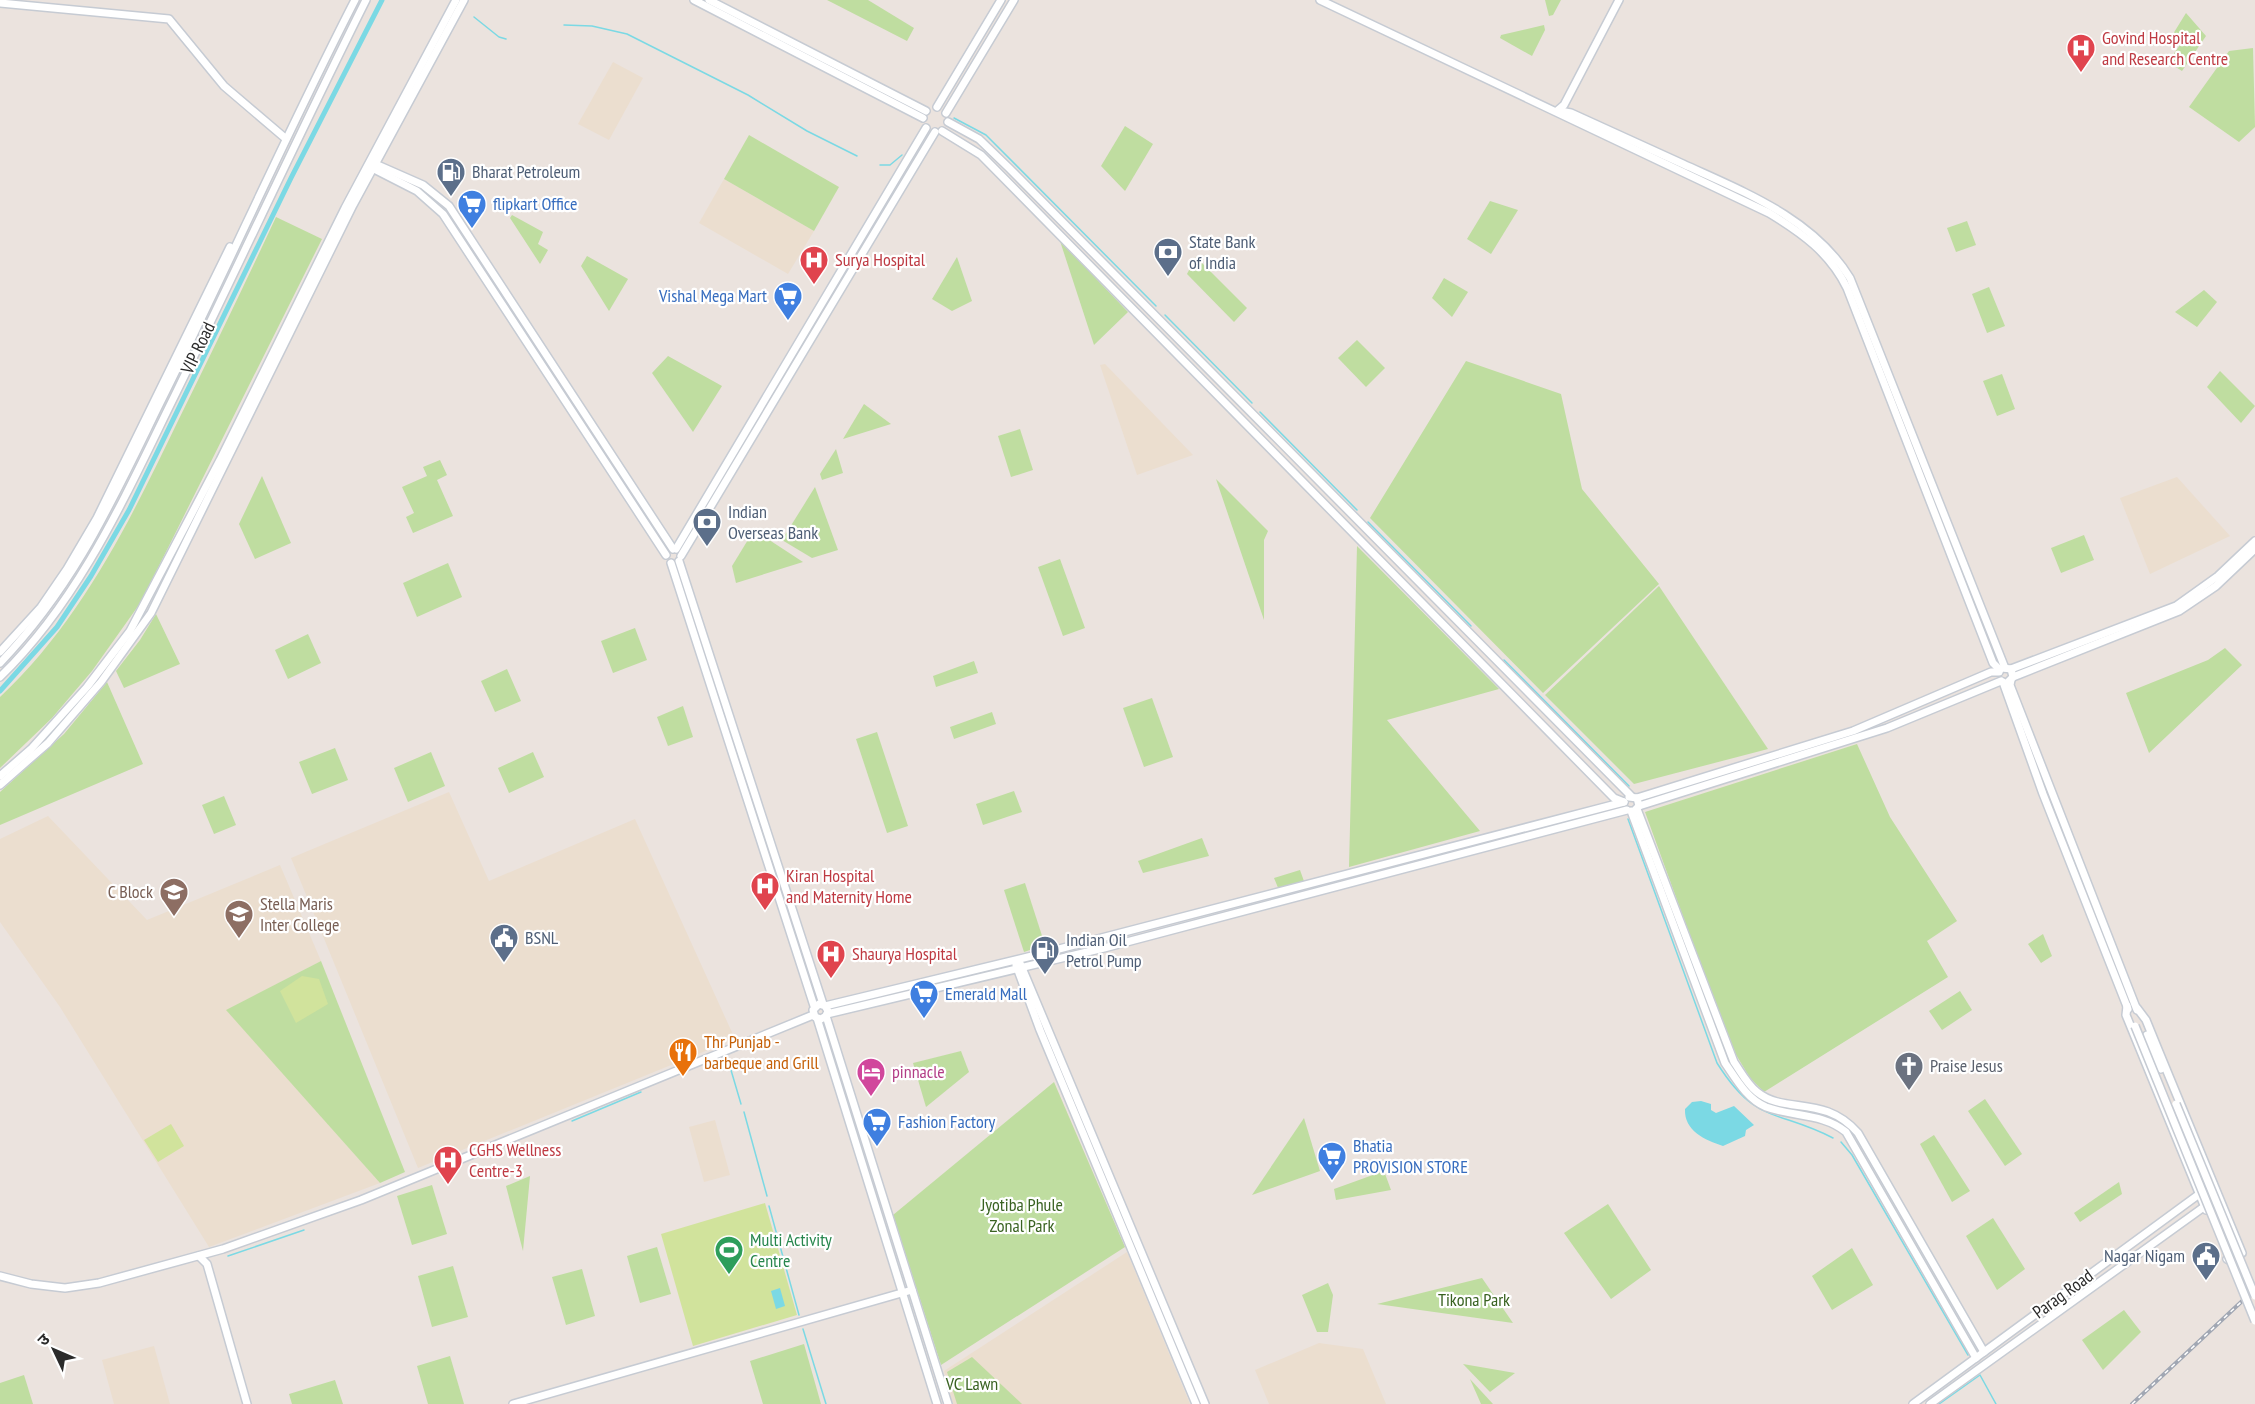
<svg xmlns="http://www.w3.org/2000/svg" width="2255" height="1404" font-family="'PT Sans Narrow','Noto Sans Devanagari',sans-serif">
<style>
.education{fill:#ebdecf}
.green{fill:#bfdda0}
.pitch{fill:#d1e39c}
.water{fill:#7bd9e4}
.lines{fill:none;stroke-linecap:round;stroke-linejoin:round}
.stream{stroke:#7bd9e4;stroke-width:1.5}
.canal{stroke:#7bd9e4;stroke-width:5}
.secondary-casing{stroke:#c6cbd3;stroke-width:10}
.secondary{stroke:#fff;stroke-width:7}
.rail-casing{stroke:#a1a7b3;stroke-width:4}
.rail{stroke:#fff;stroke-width:1.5;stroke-dasharray:4.5;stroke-linecap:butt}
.secondary-bridge-casing{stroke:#c6cbd3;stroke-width:10;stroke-linecap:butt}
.secondary-bridge{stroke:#fff;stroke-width:7}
.labels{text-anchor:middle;stroke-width:4.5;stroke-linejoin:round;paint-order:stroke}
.health-label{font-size:18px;fill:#be3a42;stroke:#fff;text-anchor:start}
.service-label{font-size:18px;fill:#4e5e75;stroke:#fff;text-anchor:start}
.shop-label{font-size:18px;fill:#366cbe;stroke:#fff;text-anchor:start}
.street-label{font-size:18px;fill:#2b2b2b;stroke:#fff}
.education-label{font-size:18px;fill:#785e54;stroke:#fff;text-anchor:end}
.food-label{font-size:18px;fill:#c56008;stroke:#fff;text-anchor:start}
.worship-label{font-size:18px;fill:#5b616d;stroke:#fff;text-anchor:start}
.hotel-label{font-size:18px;fill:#b23c85;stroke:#fff;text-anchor:start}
.park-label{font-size:18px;fill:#396221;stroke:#fff}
.leisure-label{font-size:18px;fill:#27864d;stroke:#fff;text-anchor:start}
</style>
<rect width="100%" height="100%" fill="#ebe3de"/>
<g class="education">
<polygon points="613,62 643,78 609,140 578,124"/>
<polygon points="724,179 814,231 788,274 699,223"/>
<polygon points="1105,364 1193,455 1137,475 1100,365"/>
<polygon points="2177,477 2230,536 2150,574 2120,498"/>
<polygon points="449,792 489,881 635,819 735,1039 418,1168 291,858"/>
<polygon points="48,816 147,920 280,865 321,961 227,1010 380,1183 209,1247 60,1007 0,922 0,839"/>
<polygon points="715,1120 730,1175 704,1182 689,1127"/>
<polygon points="1127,1252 1190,1404 953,1404 944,1371"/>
<polygon points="1319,1343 1363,1349 1386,1404 1269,1404 1255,1370"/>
<polygon points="154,1346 170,1404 114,1404 102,1360"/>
</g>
<g class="green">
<polygon points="827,0 868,0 914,28 907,41"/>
<polygon points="1545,0 1561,0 1553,15 1549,16"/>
<polygon points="2186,13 2206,36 2182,71 2168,62 2182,42 2173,34"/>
<polygon points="1544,25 1545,30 1532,56 1500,38 1501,35"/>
<polygon points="2253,48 2255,127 2239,142 2189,107 2229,51"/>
<polygon points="1125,126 1153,144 1125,191 1101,166"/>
<polygon points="749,135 839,187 814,231 724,179"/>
<polygon points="1490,201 1518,210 1491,254 1467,239"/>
<polygon points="512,215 543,232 538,244 548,250 540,264 510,218"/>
<path d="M276 217 322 239 141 602 92 671 52 718 0 768V697C81 621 130 521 177 423 211 354 244 286 276 217Z"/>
<polygon points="1967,221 1976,245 1956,252 1947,228"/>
<polygon points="1060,241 1128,312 1094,345"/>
<polygon points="587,256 628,279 609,311 581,266"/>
<polygon points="957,257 972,301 952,311 932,299"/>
<polygon points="1196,257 1247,308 1234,322 1187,274"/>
<polygon points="1444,278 1468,292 1452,317 1432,298"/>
<polygon points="1989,287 2005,326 1987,333 1972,294"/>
<polygon points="2204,290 2217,302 2197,327 2175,312"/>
<polygon points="1357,340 1385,368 1366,387 1338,358"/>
<polygon points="668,356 722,386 693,432 652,373"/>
<polygon points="1466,361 1561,394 1582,489 1659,584 1543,693 1370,518"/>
<polygon points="2220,371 2255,406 2241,423 2207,387"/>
<polygon points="2002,374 2015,409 1997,416 1983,381"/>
<polygon points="864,404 891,424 843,439"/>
<polygon points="1020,429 1033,470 1011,477 998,436"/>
<polygon points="836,449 843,473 822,480 820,474"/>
<polygon points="440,460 447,475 437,480 453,516 413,533 406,517 414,513 402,487 427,476 423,467"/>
<polygon points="262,476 291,543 255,559 239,524"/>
<polygon points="1216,479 1268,531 1264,540 1264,620"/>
<polygon points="815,487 838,550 812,558 782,540"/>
<polygon points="754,530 803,562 736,583 732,566"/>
<polygon points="2084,535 2094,560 2061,573 2051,548"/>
<polygon points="1357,546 1499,689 1387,720 1480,831 1349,867"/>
<polygon points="1060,559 1085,628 1063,636 1038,567"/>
<polygon points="448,563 462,597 417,617 403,583"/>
<polygon points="1659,586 1768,749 1634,784 1545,695"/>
<polygon points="156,614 180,664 124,688 116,671 140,640"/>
<polygon points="635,628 647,660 613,673 601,641"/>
<polygon points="308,634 321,663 288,679 275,650"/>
<polygon points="2225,648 2242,665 2149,753 2126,693 2208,660"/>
<polygon points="974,661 978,673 936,687 933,676"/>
<polygon points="507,669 521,701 495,712 481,681"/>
<polygon points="107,682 143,764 0,825 0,792 64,734"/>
<polygon points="1152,698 1173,757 1144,767 1123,708"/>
<polygon points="683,706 693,737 668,746 657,717"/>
<polygon points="992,712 996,724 954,739 950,727"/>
<polygon points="877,732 908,826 887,833 856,739"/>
<polygon points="1857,744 1890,817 1957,921 1927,941 1948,977 1764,1092 1750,1078 1729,1043 1645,812"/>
<polygon points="335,748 348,780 312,794 299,762"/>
<polygon points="431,752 445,786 408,802 394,768"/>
<polygon points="533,752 544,777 509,793 498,768"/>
<polygon points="1014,791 1022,812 983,825 976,804"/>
<polygon points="224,796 236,825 214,834 202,805"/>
<polygon points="1202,838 1209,856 1143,873 1138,861"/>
<polygon points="1300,870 1305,884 1279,890 1274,878"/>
<polygon points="1025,883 1045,945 1024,952 1004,890"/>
<polygon points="2043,934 2052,956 2041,963 2028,944"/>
<polygon points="321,961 405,1172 380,1183 226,1010"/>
<polygon points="1960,991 1972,1010 1942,1030 1929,1011"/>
<polygon points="961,1051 969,1072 926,1107 913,1063"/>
<polygon points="1054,1082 1125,1247 941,1365 893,1215"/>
<polygon points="1985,1099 2022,1154 2005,1166 1968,1111"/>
<polygon points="1304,1118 1320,1171 1252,1195"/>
<polygon points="1934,1135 1970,1191 1952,1202 1920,1144"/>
<polygon points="1384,1171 1391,1190 1336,1200 1334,1189"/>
<polygon points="530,1176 523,1251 506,1186"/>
<polygon points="2119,1182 2122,1194 2080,1222 2074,1213"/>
<polygon points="432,1185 447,1234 412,1245 397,1196"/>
<polygon points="1608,1204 1651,1270 1611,1299 1564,1233"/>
<polygon points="1993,1218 2025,1269 1997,1290 1966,1236"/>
<polygon points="657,1247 671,1294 640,1303 627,1256"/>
<polygon points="1852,1248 1873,1285 1832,1310 1812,1276"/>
<polygon points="453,1266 468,1317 432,1327 418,1276"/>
<polygon points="582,1269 595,1316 566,1325 552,1277"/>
<polygon points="1482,1278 1513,1323 1377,1304"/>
<polygon points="1328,1283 1333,1295 1328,1332 1317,1332 1302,1295"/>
<polygon points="2124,1310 2141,1332 2103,1370 2082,1340"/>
<polygon points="804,1344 821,1404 763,1404 750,1361"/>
<polygon points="450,1356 464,1404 428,1404 417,1366"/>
<polygon points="972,1357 1022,1404 957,1404 947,1372"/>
<polygon points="1463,1364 1515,1373 1490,1392"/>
<polygon points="24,1375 33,1404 0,1404 0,1383"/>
<polygon points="1470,1379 1493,1404 1481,1404"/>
<polygon points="335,1380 343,1404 292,1404 289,1394"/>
</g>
<g class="pitch">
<polygon points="302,976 319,979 328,1004 296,1023 280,991"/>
<polygon points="171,1124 184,1146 158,1162 144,1140"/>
<polygon points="765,1203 797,1315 693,1346 661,1234"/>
</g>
<g class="water">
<path d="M1701 1101 1711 1104V1110L1716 1113 1734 1106 1754 1125 1746 1130 1745 1136 1723 1146C1705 1140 1684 1131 1685 1109L1692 1102Z"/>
<polygon points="780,1288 785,1306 776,1309 771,1291"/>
</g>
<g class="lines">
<g class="stream">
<polyline points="474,17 499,37 506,39"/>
<polyline points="564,25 592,26 627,34 748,95 807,131 857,156"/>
<polyline points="954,118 986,135 1156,306"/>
<polyline points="880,165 890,165 902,155"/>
<polyline points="1165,315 1252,403"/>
<polyline points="1260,412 1357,510"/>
<polyline points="1368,522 1471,626"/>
<polyline points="1504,660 1629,786"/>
<path d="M1628 819 1717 1063C1756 1125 1777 1109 1833 1138"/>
<polyline points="716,1061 728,1060 741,1104"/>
<polyline points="744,1112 767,1196"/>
<polyline points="572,1121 641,1092"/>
<polyline points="1841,1142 1852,1155 1968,1355"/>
<polyline points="769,1206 799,1315"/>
<polyline points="228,1256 304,1230"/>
<polyline points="803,1329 826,1404"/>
<polyline points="1939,1404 1980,1375 1996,1404"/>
</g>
<polyline class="canal" points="0,691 57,627 91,576 129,510 291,178 382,0"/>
<g class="secondary-casing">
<g id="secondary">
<polyline points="694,0 923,118"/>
<polyline points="709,0 926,111"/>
<path d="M1320 0 1769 213C1802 233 1830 253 1847 288L1993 663 2000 670"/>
<polyline points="0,3 169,19 224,86 285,138"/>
<polyline points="937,107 1001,0"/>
<polyline points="1557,111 1564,105 1619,0"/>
<path d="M1560 111 1571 113C1608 130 1645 147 1683 164 1744 192 1813 218 1850 278L2005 668"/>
<polyline points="946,113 1014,0"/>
<polyline points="948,122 979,139 1009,168 1631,796"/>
<polyline points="942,131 981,155 1614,798 1624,802"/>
<polyline points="373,163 423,185 449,206 673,549"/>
<polyline points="370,167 417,191 443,214 666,555"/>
<polyline points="676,549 926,128"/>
<polyline points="681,556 935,132"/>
<polyline points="679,561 823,1004"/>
<polyline points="671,563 814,1006"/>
<polyline points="0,652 41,607 67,569 97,518 230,247"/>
<path d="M0 663C75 585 112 501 159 405 226 271 286 134 355 0"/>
<polyline points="2003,668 2011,669 2176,606 2218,576 2255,541"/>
<path d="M0 677C81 599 127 492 176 393 240 262 301 130 366 0"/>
<polyline points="2013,677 2179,611 2216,586 2255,549"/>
<polyline points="2011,680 2010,685 2137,1010"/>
<polyline points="2003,682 2043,794 2128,1009"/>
<polyline points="2008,682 2013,677 2011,669"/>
<polyline points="0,776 31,749 87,687 130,631 220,460 345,208 456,0"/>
<polyline points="0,785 48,743 101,682 151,613 353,205 464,0"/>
<polyline points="1629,797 1637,798 1853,731 1991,672 1999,672"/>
<polyline points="1639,806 1887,728 2001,681"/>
<path d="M1637 809 1734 1062C1741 1072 1747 1084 1757 1092 1785 1115 1824 1094 1858 1133L1984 1352"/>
<path d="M1631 811 1725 1063C1736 1079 1747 1099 1766 1107 1793 1117 1823 1113 1846 1132L1976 1358"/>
<polyline points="1634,811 1639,806 1637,798"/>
<polyline points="1020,963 1205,1404"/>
<polyline points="1016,965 1040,1030 1196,1404"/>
<polyline points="825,1006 828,1011 826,1016 821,1019 815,1017 813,1010 819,1004 825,1006 1036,955 1624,802"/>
<polyline points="2127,1006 2126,1015 2206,1210"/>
<polyline points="2137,1008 2146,1020 2157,1047 2242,1253 2229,1260 2227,1259"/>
<polyline points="827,1014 1104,948 1627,810"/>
<polyline points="826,1016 948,1404"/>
<polyline points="817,1018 937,1404"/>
<polyline points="2147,1035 2161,1069"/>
<polyline points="199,1256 207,1264 247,1404"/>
<polyline points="0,1276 31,1284 65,1288 99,1283 223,1249 361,1200 813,1015"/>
<polyline points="513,1404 912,1290"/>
<polyline points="1913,1404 2213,1184"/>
<polyline points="1930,1404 2208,1204"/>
</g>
</g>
<use href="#secondary" class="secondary"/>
<g class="rail-casing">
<polyline id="rail" points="2132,1404 2255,1289"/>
</g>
<use href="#rail" class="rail"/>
<g class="secondary-bridge-casing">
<g id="secondary-bridge">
<polyline points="2135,1026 2255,1321"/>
<polyline points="2176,1104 2255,1296"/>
</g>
</g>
<use href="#secondary-bridge" class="secondary-bridge"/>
</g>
<defs>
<g id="hospital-pin" transform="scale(1.5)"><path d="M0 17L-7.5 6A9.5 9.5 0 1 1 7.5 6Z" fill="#e0444e" stroke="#fff"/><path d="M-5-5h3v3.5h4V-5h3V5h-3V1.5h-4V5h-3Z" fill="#fff"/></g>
<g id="fuel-pin" transform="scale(1.5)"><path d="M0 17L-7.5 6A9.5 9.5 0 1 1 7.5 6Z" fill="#5c6f8a" stroke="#fff"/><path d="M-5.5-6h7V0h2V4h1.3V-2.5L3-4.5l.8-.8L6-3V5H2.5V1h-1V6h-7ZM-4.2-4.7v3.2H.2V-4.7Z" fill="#fff"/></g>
<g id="supermarket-pin" transform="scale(1.5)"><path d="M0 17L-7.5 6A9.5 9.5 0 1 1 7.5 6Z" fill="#3f7fe0" stroke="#fff"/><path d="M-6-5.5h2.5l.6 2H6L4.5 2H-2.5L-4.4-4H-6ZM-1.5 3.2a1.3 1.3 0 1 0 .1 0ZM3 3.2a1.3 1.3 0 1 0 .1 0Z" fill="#fff"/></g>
<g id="bank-pin" transform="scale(1.5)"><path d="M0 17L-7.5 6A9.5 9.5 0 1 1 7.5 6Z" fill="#5c6f8a" stroke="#fff"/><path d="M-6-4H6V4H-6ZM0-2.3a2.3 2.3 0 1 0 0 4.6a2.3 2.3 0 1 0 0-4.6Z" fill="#fff"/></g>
<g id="school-pin" transform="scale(1.5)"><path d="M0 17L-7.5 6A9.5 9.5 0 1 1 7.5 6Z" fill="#8d6e63" stroke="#fff"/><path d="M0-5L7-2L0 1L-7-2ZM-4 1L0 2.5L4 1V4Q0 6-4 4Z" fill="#fff"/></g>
<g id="civic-pin" transform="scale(1.5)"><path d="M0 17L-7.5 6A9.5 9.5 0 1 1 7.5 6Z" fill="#5c6f8a" stroke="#fff"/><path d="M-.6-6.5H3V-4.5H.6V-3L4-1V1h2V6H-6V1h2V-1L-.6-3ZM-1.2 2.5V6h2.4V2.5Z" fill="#fff"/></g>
<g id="restaurant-pin" transform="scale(1.5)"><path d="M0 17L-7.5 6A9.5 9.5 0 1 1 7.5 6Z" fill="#e8710a" stroke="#fff"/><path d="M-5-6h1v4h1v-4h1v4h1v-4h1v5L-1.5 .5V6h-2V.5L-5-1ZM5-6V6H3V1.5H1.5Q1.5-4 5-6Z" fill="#fff"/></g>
<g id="church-pin" transform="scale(1.5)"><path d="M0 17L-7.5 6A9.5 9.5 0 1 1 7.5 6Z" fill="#6b7280" stroke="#fff"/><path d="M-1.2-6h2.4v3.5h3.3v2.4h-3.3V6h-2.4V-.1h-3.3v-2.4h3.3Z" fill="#fff"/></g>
<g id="hotel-pin" transform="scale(1.5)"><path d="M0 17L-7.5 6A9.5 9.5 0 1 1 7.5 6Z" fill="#d1479c" stroke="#fff"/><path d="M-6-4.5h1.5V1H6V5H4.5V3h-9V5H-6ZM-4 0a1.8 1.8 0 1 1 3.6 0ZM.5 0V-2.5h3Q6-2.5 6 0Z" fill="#fff"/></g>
<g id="stadium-pin" transform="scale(1.5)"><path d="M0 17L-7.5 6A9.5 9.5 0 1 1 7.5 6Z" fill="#2e9e5b" stroke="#fff"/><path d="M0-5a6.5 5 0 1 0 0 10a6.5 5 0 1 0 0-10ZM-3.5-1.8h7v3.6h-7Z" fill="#fff"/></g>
</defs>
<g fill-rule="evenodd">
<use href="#hospital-pin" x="2081" y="48"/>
<use href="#fuel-pin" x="451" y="172"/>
<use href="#supermarket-pin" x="472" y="204"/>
<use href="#bank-pin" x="1168" y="252"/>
<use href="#hospital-pin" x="814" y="260"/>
<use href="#supermarket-pin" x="788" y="296"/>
<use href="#bank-pin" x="707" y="522"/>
<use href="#hospital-pin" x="765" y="886"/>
<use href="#school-pin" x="174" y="892"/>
<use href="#school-pin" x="239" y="914"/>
<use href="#civic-pin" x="504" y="938"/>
<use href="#fuel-pin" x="1045" y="950"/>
<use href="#hospital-pin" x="831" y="954"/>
<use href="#supermarket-pin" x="924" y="994"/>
<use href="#restaurant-pin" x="683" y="1052"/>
<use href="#church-pin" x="1909" y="1066"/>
<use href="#hotel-pin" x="871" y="1072"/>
<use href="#supermarket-pin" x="877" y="1122"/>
<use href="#supermarket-pin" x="1332" y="1156"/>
<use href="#hospital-pin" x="448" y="1160"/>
<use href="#stadium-pin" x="729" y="1250"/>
<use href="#civic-pin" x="2206" y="1256"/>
</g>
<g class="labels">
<g class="health-label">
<text x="2102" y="44">Govind Hospital<tspan x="2102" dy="21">and Research Centre</tspan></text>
<text x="835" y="266">Surya Hospital</text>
<text x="786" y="882">Kiran Hospital<tspan x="786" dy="21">and Maternity Home</tspan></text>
<text x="852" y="960">Shaurya Hospital</text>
<text x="469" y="1156">CGHS Wellness<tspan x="469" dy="21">Centre-3</tspan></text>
</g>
<g class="service-label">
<text x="472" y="178">Bharat Petroleum</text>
<text x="1189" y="248">State Bank<tspan x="1189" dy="21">of India</tspan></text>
<text x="728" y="518">Indian<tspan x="728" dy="21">Overseas Bank</tspan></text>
<text x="525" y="944">BSNL</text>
<text x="1066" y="946">Indian Oil<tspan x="1066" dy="21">Petrol Pump</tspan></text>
<text x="2185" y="1262" text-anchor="end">Nagar Nigam</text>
</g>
<g class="shop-label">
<text x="493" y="210">flipkart Office</text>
<text x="767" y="302" text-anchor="end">Vishal Mega Mart</text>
<text x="945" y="1000">Emerald Mall</text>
<text x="898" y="1128">Fashion Factory</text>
<text x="1353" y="1152">Bhatia<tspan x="1353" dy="21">PROVISION STORE</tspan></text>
</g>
<g class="street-label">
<text transform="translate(198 348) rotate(-64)" y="6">VIP Road</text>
<text transform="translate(2063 1294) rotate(-36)" y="6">Parag Road</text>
</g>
<g class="education-label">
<text x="153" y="898">C Block</text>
<text x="260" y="910" text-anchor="start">Stella Maris<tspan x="260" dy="21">Inter College</tspan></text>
</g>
<g class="food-label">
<text x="704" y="1048">Thr Punjab -<tspan x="704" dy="21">barbeque and Grill</tspan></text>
</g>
<g class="worship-label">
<text x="1930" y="1072">Praise Jesus</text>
</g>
<g class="hotel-label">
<text x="892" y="1078">pinnacle</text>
</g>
<g class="park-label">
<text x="1022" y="1211">Jyotiba Phule<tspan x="1022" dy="21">Zonal Park</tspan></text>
<text x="1474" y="1306">Tikona Park</text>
<text x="972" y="1390">VC Lawn</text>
</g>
<g class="leisure-label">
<text x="750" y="1246">Multi Activity<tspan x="750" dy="21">Centre</tspan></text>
</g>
</g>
<g transform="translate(54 1350) rotate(314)" stroke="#ffffff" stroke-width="4.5" paint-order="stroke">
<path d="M0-4.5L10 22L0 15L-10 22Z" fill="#2b2b2b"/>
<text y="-9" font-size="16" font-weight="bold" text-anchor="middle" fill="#2b2b2b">उ</text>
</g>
</svg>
